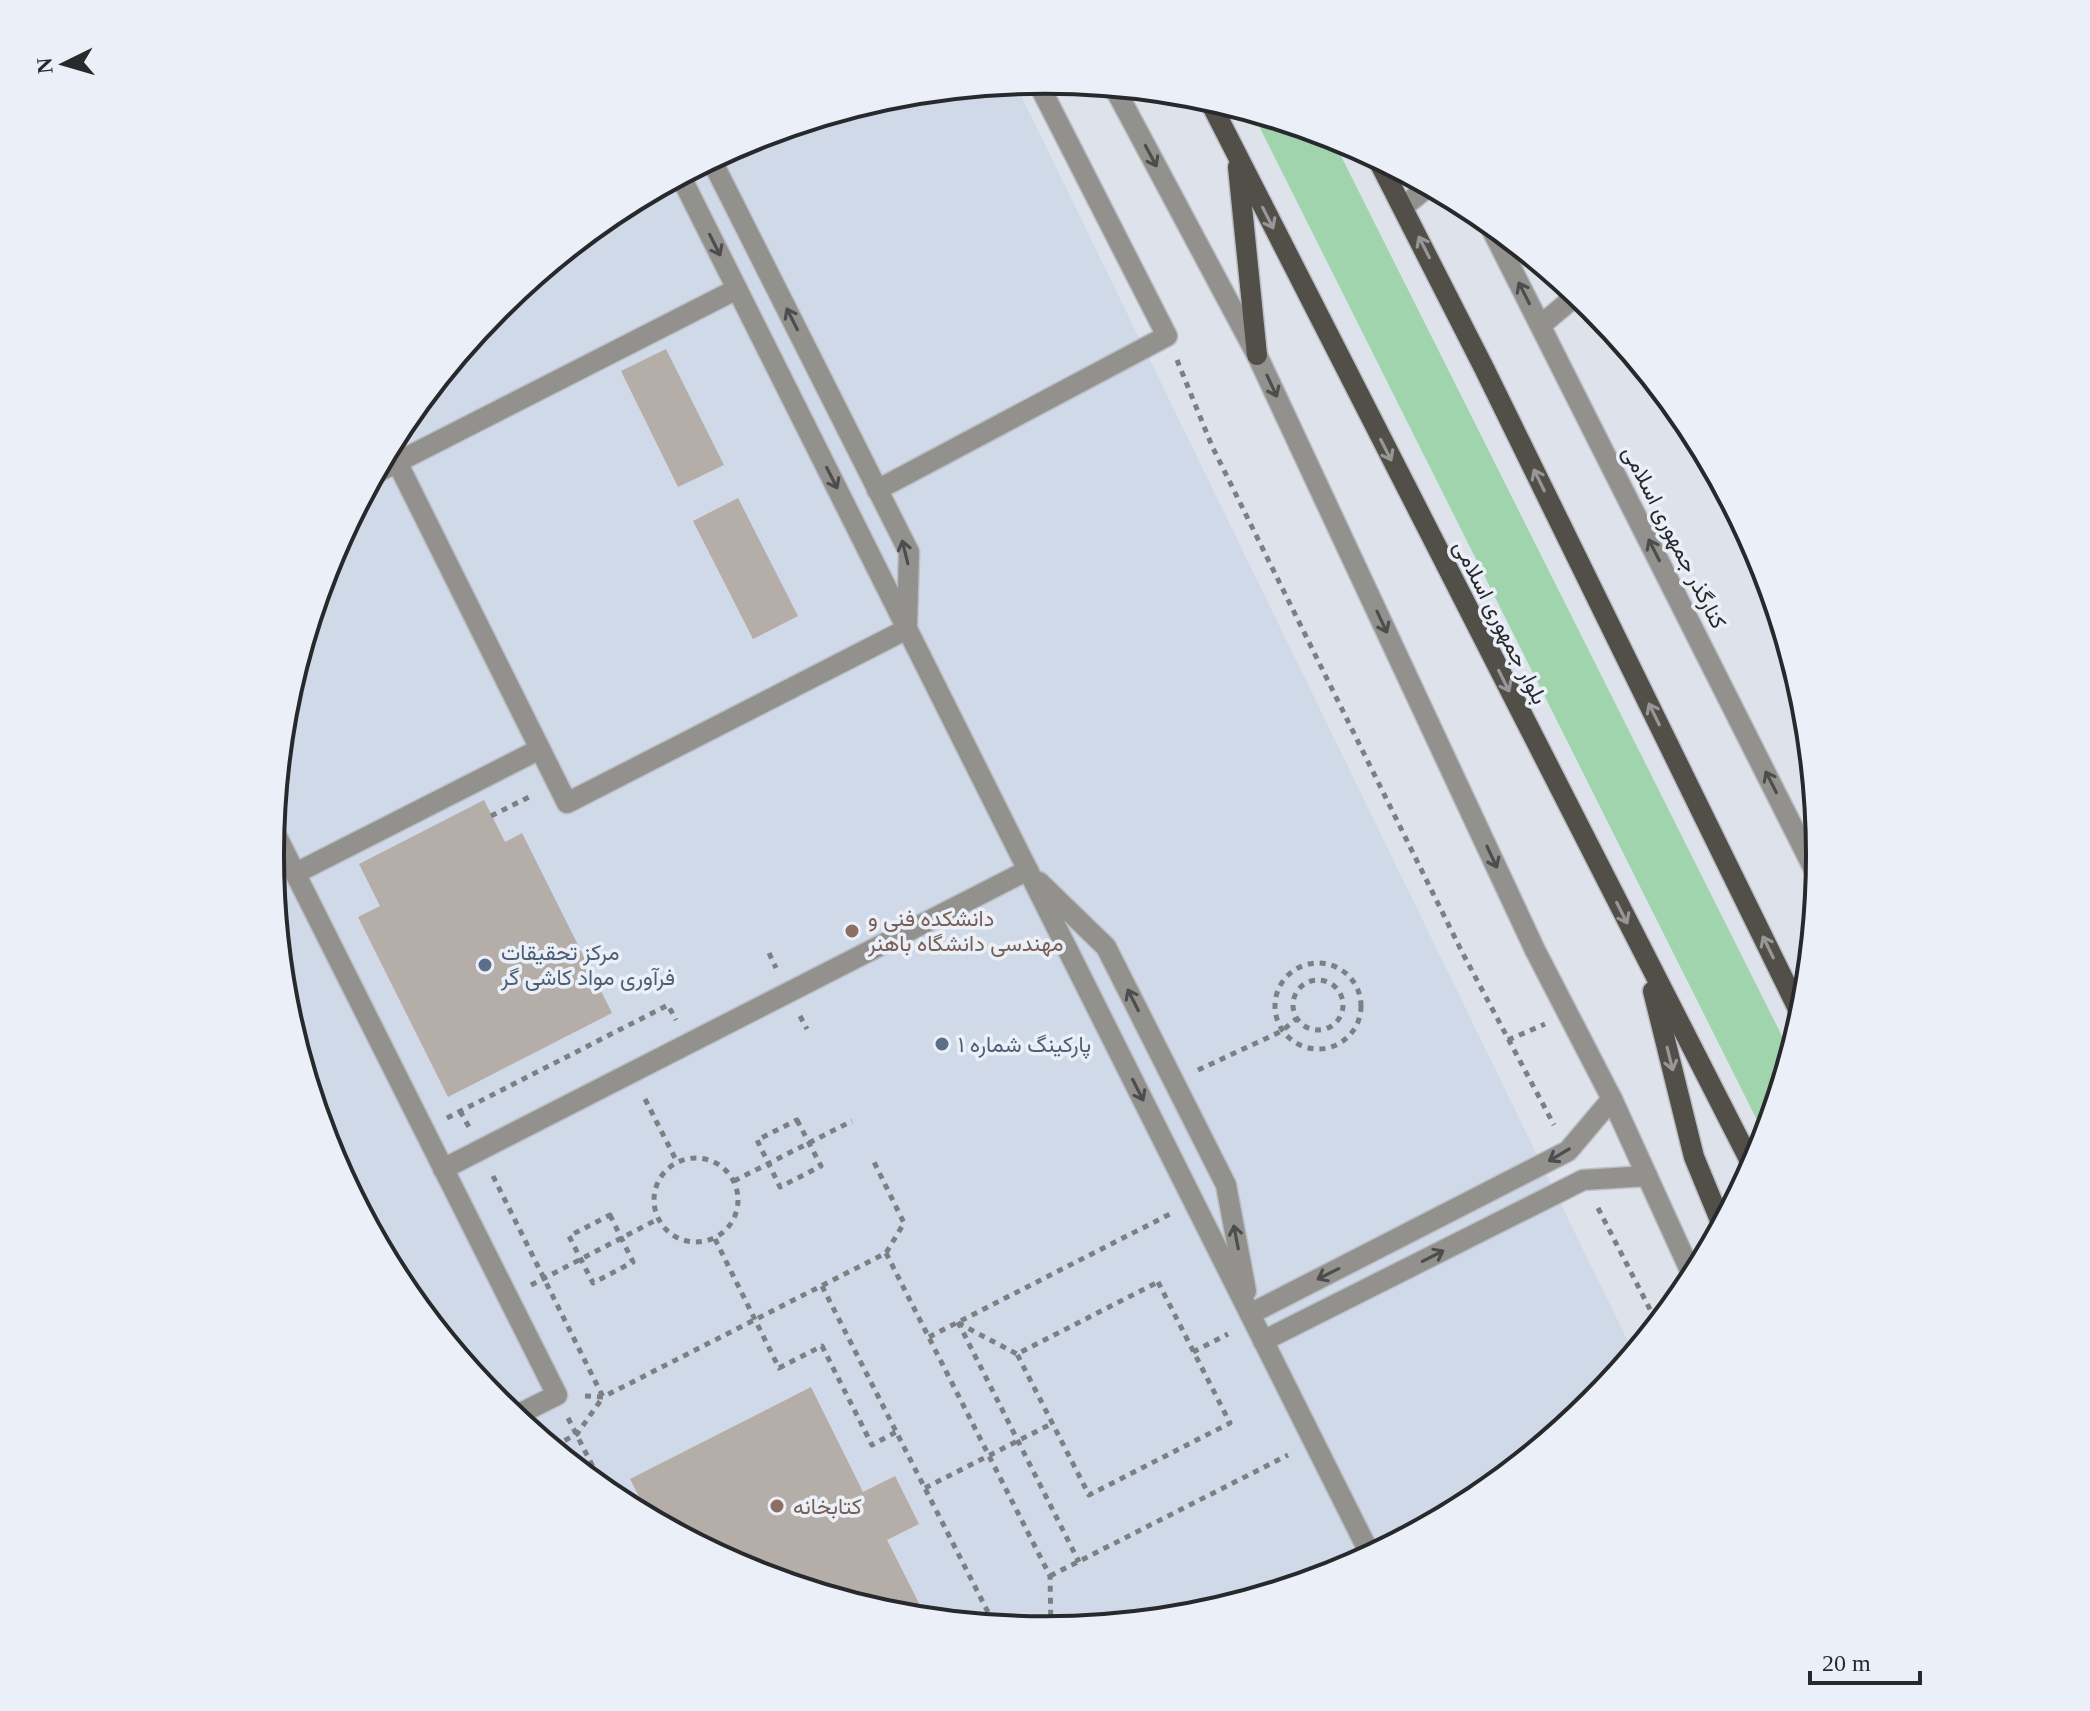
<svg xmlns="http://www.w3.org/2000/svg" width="2090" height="1711" font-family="'Times New Roman',Vazirmatn,serif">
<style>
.built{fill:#d0d9e7}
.green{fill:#9fd4ad}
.building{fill:#b5ada8}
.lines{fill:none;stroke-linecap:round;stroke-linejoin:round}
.minor-casing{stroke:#babec5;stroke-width:23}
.major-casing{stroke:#babec5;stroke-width:23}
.path{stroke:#7c7f84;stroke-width:5;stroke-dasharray:6 6;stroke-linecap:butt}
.minor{stroke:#93918e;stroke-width:20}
.major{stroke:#524f49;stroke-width:20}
.oneway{stroke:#4d4d4e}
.oneway2{stroke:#979798}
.education-dot{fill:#8d6e63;stroke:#ebf0f8;stroke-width:3}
.service-dot{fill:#5c6f8a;stroke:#ebf0f8;stroke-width:3}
.labels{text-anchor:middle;stroke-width:7;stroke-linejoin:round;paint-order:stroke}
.street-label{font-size:22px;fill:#28292c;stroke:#ebf0f8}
.education-label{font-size:22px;fill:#785e54;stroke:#ebf0f8;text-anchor:start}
.service-label{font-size:22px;fill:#4e5e75;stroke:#ebf0f8;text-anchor:start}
.rim{fill:none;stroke:#28292c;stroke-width:4}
</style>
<rect width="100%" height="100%" fill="#dee3eb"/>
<polygon class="built" points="1015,83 1634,1354 1593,1404 1475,1501 1341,1572 1196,1616 1045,1631 893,1616 748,1572 614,1500 496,1404 400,1286 328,1152 284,1006 270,855 284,704 329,558 400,424 497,307 615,210 749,139 894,95"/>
<polygon class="green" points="1252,112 1331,136 1791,1054 1766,1138"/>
<g class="building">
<polygon points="666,349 724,465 678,487 621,371"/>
<polygon points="738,498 798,616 753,639 693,521"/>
<polygon points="484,800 505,842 522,833 612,1013 448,1097 358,917 380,906 359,864"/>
<polygon points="811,1387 863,1492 895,1476 919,1524 887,1540 927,1619 893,1616 748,1572 651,1520 630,1479"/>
</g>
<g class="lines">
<g class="minor-casing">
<g id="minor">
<polyline points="1114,87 1257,355 1535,950 1612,1099 1694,1279"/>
<polyline points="711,159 909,552 907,625"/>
<polyline points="680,175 1371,1556"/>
<polyline points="1403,207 1429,186"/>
<polyline points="1487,220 1818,877"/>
<polyline points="1541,325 1578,294"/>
<polyline points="397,462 567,803 907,629"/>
<polyline points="374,474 737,289"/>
<polyline points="877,490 1167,336 1037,81"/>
<polyline points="272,827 557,1395 513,1417"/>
<polyline points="296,873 540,749"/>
<polyline points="1039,882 1106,947 1226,1185 1246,1291"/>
<polyline points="443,1169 1028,870"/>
<polyline points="1250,1314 1568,1151 1612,1099"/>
<polyline points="1263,1341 1583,1180 1647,1176"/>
</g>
</g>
<g class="major-casing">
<g id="major">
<polyline points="1208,98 1753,1167"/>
<polyline points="1377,158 1484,368 1802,1017"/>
<polyline points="1238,167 1257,355"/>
<polyline points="1653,991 1694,1157 1722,1225"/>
</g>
</g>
<g class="path">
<polyline points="1177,360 1212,446 1462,952 1554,1125"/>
<polyline points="491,816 531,796"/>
<polyline points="769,953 776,968"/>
<circle cx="1318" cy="1006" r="43"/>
<circle cx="1318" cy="1005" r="25"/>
<polyline points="800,1016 807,1029"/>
<polyline points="1508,1040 1545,1024"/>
<polyline points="1198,1070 1282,1031 1296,1019"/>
<polyline points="645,1099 677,1162"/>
<polyline points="460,1111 469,1127"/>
<polyline points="447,1118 668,1005 676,1020"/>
<polygon points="797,1120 821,1166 780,1187 757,1140"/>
<circle cx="696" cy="1200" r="42"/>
<polyline points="493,1176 603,1397 577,1434 550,1448"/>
<polyline points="734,1181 852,1121"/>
<polyline points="1598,1208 1658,1325"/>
<polygon points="610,1215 633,1262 593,1283 569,1236"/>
<polyline points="715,1239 779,1368 822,1346 872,1445 896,1432"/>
<polyline points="886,1253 1050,1576 1051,1630"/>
<polygon points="1158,1282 1230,1423 1089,1495 1017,1354"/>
<polyline points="531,1285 658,1219"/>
<polyline points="822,1286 995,1626"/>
<polyline points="958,1322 1079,1562"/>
<polyline points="958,1323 1017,1354"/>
<polyline points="929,1337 1170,1214"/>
<polyline points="1193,1352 1228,1334"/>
<polyline points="585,1396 603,1397 886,1253 904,1223 874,1162"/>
<polyline points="568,1418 607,1494"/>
<polyline points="556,1445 563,1458"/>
<polyline points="925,1488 1053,1423"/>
<polyline points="1050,1576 1288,1455"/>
</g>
<use href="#minor" class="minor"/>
<use href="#major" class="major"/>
</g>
<defs><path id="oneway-shaft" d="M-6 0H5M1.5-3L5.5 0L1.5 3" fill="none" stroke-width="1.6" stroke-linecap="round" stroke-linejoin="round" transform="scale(2)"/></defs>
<g class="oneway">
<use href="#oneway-shaft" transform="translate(1151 156) rotate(62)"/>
<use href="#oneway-shaft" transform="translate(715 245) rotate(63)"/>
<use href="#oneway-shaft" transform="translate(1524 293) rotate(-117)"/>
<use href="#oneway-shaft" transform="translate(792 319) rotate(-117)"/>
<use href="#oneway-shaft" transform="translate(1272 386) rotate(65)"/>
<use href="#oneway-shaft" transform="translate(832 478) rotate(63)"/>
<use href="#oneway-shaft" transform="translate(1654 550) rotate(-117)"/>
<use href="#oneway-shaft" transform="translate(905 552) rotate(-104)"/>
<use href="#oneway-shaft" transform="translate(1382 622) rotate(65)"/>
<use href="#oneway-shaft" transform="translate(1771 782) rotate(-117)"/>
<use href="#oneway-shaft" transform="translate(1492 857) rotate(65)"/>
<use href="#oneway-shaft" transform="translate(1133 1000) rotate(-117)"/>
<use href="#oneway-shaft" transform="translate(1138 1090) rotate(63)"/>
<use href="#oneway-shaft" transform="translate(1559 1155) rotate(149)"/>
<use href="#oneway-shaft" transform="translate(1236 1237) rotate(-101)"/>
<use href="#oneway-shaft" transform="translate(1433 1256) rotate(-27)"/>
<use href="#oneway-shaft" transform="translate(1328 1274) rotate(153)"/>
</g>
<g class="oneway2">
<use href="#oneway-shaft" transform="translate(1268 218) rotate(63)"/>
<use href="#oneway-shaft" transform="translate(1424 247) rotate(-117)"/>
<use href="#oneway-shaft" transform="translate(1386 450) rotate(63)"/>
<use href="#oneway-shaft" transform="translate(1539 480) rotate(-116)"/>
<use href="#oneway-shaft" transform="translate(1504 681) rotate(63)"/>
<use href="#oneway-shaft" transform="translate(1654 714) rotate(-116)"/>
<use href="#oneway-shaft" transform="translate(1622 913) rotate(63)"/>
<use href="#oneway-shaft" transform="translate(1768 947) rotate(-116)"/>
<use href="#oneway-shaft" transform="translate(1670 1059) rotate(76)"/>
</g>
<g class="education-dot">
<circle cx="852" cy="931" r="8"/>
<circle cx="777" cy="1506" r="8"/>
</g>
<g class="service-dot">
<circle cx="485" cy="965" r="8"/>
<circle cx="942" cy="1044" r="8"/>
</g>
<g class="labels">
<g class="street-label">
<text transform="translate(1675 537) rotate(63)" y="8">کنارگذر جمهوری اسلامی</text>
<text transform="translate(1501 622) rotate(63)" y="8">بلوار جمهوری اسلامی</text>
</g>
<g class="education-label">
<text x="868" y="926">دانشکده فنی و<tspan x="868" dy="25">مهندسی دانشگاه باهنر</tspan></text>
<text x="793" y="1514">کتابخانه</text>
</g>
<g class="service-label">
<text x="501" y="960">مرکز تحقیقات<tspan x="501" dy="25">فرآوری مواد کاشی گر</tspan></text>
<text x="958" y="1052">پارکینگ شماره ۱</text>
</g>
</g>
<path d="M0 0H2090V1711H0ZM284 855a761 761 0 1 1 1522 0a761 761 0 1 1-1522 0Z" fill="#ebf0f8" fill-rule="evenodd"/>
<path class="rim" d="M284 855a761 761 0 1 1 1522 0a761 761 0 1 1-1522 0Z"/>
<g transform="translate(64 64) rotate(265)" stroke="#ebf0f8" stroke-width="6" paint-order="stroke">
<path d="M0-6L14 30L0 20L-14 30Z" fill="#28292c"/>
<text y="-12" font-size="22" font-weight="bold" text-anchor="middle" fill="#28292c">N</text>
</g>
<path d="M1810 1671v12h110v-12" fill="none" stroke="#28292c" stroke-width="4"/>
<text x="1822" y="1671" font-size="24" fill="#28292c" stroke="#ebf0f8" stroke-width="6" paint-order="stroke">20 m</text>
</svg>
